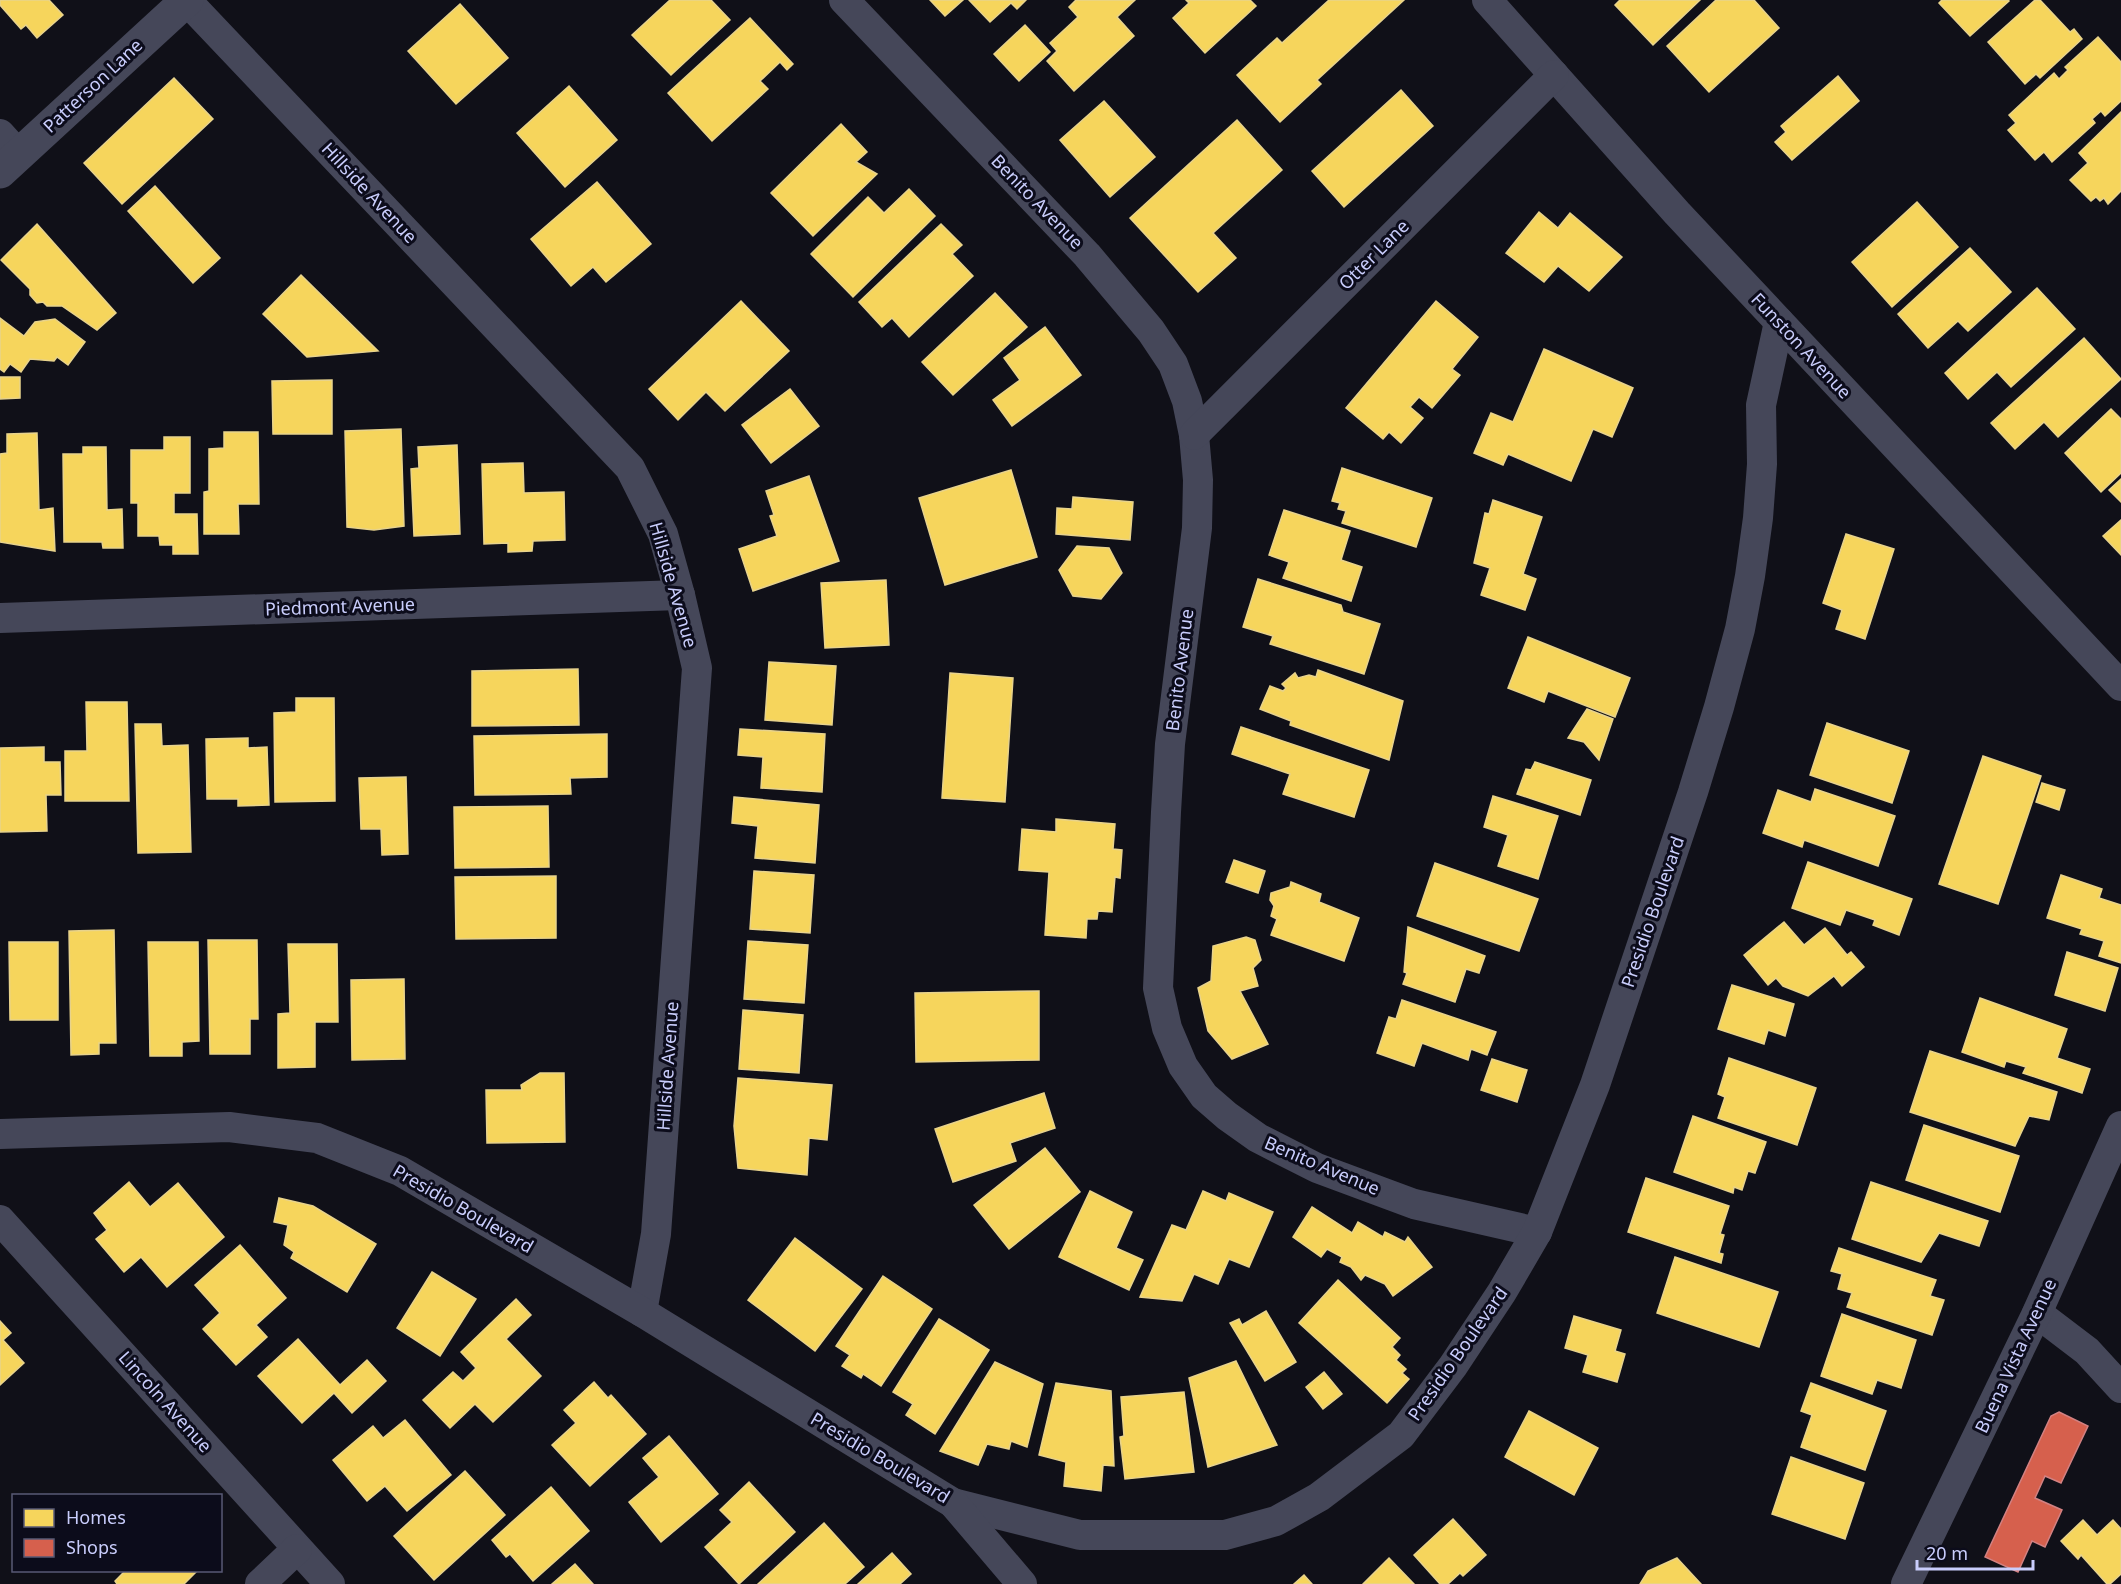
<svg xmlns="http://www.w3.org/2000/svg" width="2121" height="1584" font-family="'Noto Sans',sans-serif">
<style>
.homes{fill:#f6d55c;stroke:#e8d38c;stroke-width:1.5}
.shops{fill:#d6604d;stroke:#d28182;stroke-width:1.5}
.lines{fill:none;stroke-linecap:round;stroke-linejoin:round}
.minor{stroke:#454759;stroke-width:30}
.tertiary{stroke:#454759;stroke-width:33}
.labels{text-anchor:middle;stroke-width:6;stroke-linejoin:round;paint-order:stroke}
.street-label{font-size:18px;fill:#c9cdfc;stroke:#0c0c1b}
</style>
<rect width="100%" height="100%" fill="#101018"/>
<g class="homes">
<polygon points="0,0 49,0 63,15 37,38 26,25 21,29 0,5"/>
<polygon points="670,0 711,0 730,20 671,75 632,35"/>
<polygon points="930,0 963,0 945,16"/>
<polygon points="969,0 1026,0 1017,9 1011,3 990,22"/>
<polygon points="1076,0 1135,0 1117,17 1134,36 1074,91 1047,61 1057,51 1050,43 1078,17 1069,7"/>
<polygon points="1186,0 1250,0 1256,6 1205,53 1173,18 1189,3"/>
<polygon points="1329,0 1404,0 1317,80 1321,84 1280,122 1237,75 1277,38 1282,43"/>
<polygon points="1620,0 1700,0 1653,45 1615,5"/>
<polygon points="1716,0 1754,0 1779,28 1709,92 1667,46"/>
<polygon points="1942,0 2008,0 2009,1 1970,36 1939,3"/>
<polygon points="2035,0 2040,0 2070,32 2074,29 2082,39 2040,78 2036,74 2025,84 1988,42"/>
<polygon points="460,4 508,58 456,104 408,51"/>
<polygon points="750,18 793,64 787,70 780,62 760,81 768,89 712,141 668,93"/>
<polygon points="1025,25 1050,52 1019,81 994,54"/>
<polygon points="2098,37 2121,62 2121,101 2105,116 2101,111 2092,119 2095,123 2052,162 2044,152 2035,160 2008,130 2016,123 2009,115 2054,73 2059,79 2068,70 2065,67"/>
<polygon points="1838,76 1859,101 1792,160 1775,142 1786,132 1781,126"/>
<polygon points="174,78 213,119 122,204 84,163"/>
<polygon points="569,86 617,140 565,187 517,133"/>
<polygon points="1401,90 1433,126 1344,207 1312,171"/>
<polygon points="1104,101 1155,157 1110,197 1060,140"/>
<polygon points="2121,112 2121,191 2108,204 2104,198 2100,201 2096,197 2091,201 2070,180 2088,163 2079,153"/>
<polygon points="1237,120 1282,170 1213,233 1236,258 1198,292 1130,218"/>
<polygon points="841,124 867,152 856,162 877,174 813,236 771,193"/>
<polygon points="597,182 651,244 606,282 593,267 571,286 531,239"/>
<polygon points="155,186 220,258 193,283 128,211"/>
<polygon points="909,189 935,216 853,297 811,254 868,197 884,213"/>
<polygon points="1917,202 1958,247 1892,307 1852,262"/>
<polygon points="1539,212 1558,228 1570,213 1622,257 1589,291 1558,266 1544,282 1506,253"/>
<polygon points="37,224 116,313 97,330 62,306 47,306 43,302 37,303 30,295 30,289 1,260"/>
<polygon points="941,224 962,245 952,254 973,276 909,337 892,318 882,327 859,302"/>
<polygon points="1970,248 2011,292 1968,331 1958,321 1928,348 1898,314"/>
<polygon points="301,275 378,351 307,357 263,314"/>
<polygon points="2037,288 2075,329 2011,387 1997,372 1968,399 1945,373"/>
<polygon points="995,293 1027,327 953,395 922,362"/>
<polygon points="741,301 789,351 725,411 706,392 678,420 649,389"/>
<polygon points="1436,301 1478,337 1452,369 1460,375 1432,408 1419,397 1410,407 1423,418 1401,443 1389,432 1383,439 1346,408"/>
<polygon points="0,318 24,336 35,322 55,319 85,342 68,365 57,357 54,361 30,359 21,372 10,364 4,372 0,369"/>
<polygon points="1045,327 1081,375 1012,426 993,400 1020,380 1004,358"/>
<polygon points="2084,338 2121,379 2058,437 2044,422 2015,449 1991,423"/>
<polygon points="1544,349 1633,388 1612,437 1593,429 1571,481 1508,454 1503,465 1474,453 1491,413 1513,422"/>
<polygon points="0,377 20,377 20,398 0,399"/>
<polygon points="332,380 332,434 273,434 272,381"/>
<polygon points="790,389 819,426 771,463 742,425"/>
<polygon points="2111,409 2121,419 2121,473 2101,492 2065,453"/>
<polygon points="401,429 404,526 374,530 347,527 345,431"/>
<polygon points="224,432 258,432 259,504 238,504 239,534 204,534 204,492 209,491 209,449 224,448"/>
<polygon points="37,433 39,510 53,508 55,551 0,542 0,454 7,453 7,434"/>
<polygon points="164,437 190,437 190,493 174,493 174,514 197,514 198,554 173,554 173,545 160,545 159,536 138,536 138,503 131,503 131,450 164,450"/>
<polygon points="457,445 460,534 414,536 411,469 419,468 418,447"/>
<polygon points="83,447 106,447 107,510 122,509 123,548 103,548 102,542 64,542 63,454 83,454"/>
<polygon points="523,463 524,493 564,492 565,540 533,541 532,551 508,552 508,543 484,544 482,464"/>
<polygon points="1342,468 1432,498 1416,547 1342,523 1346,511 1338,509 1340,503 1332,501"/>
<polygon points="1011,470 1037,557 945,585 919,498"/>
<polygon points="809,476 839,561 753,591 739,549 777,536 770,516 774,515 766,491"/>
<polygon points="2121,479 2121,502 2109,490"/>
<polygon points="1073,497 1133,502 1130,540 1056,534 1057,508 1072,509"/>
<polygon points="1493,500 1542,517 1523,574 1536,579 1525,610 1481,595 1490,568 1474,563 1485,513 1489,514"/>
<polygon points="1284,510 1350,531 1341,560 1362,567 1351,601 1283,578 1289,562 1269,555"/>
<polygon points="2121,520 2121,555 2103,536"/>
<polygon points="1846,534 1894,549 1865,639 1836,629 1842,610 1823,603"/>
<polygon points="1077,546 1109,548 1122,573 1101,599 1073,596 1059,570"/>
<polygon points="1258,579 1341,605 1343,612 1380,624 1364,674 1270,644 1273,636 1243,627"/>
<polygon points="886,580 889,645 825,648 821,583"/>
<polygon points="1528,637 1630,678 1615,717 1548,691 1544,702 1508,688"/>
<polygon points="769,662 836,666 832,725 765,720"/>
<polygon points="578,669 579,725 472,726 472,671"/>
<polygon points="1318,670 1403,701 1389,760 1290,725 1291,721 1260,709 1270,686 1283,691 1286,688 1282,684 1295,673 1298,678 1309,675 1316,677"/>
<polygon points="950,673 1013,678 1005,802 942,798"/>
<polygon points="296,698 334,698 335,801 275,802 274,713 296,712"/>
<polygon points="86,702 127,702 129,801 65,801 65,751 87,751"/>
<polygon points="1587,709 1613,719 1599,760 1584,742 1568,738"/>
<polygon points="1827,723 1909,751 1892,803 1810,775"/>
<polygon points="135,724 161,724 162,746 188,745 191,852 138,853"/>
<polygon points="1241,727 1369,770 1354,817 1283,794 1290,774 1232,754"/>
<polygon points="740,729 825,734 822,792 761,788 763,757 738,755"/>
<polygon points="607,734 607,777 570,778 571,794 475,795 474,736"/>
<polygon points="248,738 248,748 267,747 269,805 238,806 238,799 207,799 206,739"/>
<polygon points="44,747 44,762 60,762 61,795 46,795 47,831 0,832 0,748"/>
<polygon points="1983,756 2041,776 1998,904 1939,884"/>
<polygon points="1535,762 1591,780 1580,815 1517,794 1526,769 1531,770"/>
<polygon points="406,777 408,854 382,855 381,829 361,829 359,778"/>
<polygon points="2042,783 2065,790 2059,810 2036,802"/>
<polygon points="1815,789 1895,816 1878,866 1804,840 1802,847 1763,833 1778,790 1811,802"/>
<polygon points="1493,796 1558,816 1538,879 1498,866 1508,835 1484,827"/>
<polygon points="734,797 819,805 815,863 755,858 758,826 732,823"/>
<polygon points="548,806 549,867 455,868 454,807"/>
<polygon points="1056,819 1115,824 1113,849 1122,850 1120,878 1115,877 1112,912 1098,911 1097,919 1087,919 1086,938 1045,935 1049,872 1019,870 1022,829 1056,832"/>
<polygon points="1234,860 1265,871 1258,893 1226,882"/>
<polygon points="1808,862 1912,899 1899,935 1873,925 1875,920 1846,910 1840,925 1792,908"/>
<polygon points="1435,863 1538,899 1519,951 1417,916"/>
<polygon points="754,871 814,875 810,933 750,929"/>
<polygon points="2061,875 2102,889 2099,898 2121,905 2121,963 2099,956 2104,941 2080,934 2082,929 2047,918"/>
<polygon points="556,876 556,938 456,939 455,877"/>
<polygon points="1291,882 1321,894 1319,902 1359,918 1344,961 1271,935 1277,919 1271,916 1274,906 1270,900 1271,893 1290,887"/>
<polygon points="1784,922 1804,945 1825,928 1847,955 1851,952 1864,967 1842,986 1834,976 1808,996 1783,986 1776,978 1768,985 1744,955"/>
<polygon points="1408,927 1485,956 1479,973 1466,969 1455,1002 1403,984 1407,973 1404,972"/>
<polygon points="114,930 116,1043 99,1043 99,1054 71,1055 69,931"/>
<polygon points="1246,937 1255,940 1261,960 1253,968 1258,986 1240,991 1268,1044 1232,1059 1208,1031 1198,988 1211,981 1213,946"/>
<polygon points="208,940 257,940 258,1019 250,1019 250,1054 210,1054"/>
<polygon points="748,941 808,945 804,1003 744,999"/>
<polygon points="9,942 58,942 58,1020 10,1020"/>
<polygon points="148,942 198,942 199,1041 182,1042 182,1056 150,1056"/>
<polygon points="288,944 337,944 338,1022 315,1022 315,1067 278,1068 278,1014 290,1013"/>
<polygon points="2067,952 2118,968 2105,1011 2055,995"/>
<polygon points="404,979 405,1059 352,1060 351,980"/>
<polygon points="1732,985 1794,1004 1785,1036 1768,1030 1764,1044 1718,1029"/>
<polygon points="1039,991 1039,1060 916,1062 915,993"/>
<polygon points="1980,998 2067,1029 2057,1058 2090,1069 2082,1093 2023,1073 2026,1067 2006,1061 2004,1067 1962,1052"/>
<polygon points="1402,1000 1496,1032 1487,1055 1471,1049 1468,1060 1422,1043 1414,1066 1377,1053 1389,1017 1396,1019"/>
<polygon points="743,1010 803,1015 799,1073 739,1069"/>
<polygon points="1930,1051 2057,1092 2049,1120 2029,1116 2015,1146 1910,1112"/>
<polygon points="1729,1058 1816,1088 1797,1145 1718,1118 1725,1097 1718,1094"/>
<polygon points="1492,1059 1527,1070 1517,1102 1481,1090"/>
<polygon points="540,1073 564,1073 565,1142 487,1143 486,1090 522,1090 521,1085"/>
<polygon points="738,1078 832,1085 827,1140 809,1138 807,1175 738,1168 734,1126"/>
<polygon points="1044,1093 1055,1128 1010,1143 1016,1161 953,1182 935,1129"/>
<polygon points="1693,1116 1766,1142 1755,1173 1748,1171 1742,1190 1734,1187 1733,1193 1674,1172"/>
<polygon points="1924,1125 2019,1156 2000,1212 1906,1180"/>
<polygon points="1045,1148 1080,1192 1009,1249 974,1205"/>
<polygon points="1646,1178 1729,1206 1720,1234 1724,1235 1719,1253 1723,1254 1721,1263 1628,1232"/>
<polygon points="129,1182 150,1207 178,1183 224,1237 167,1287 141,1257 124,1272 96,1239 107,1230 94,1213"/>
<polygon points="1871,1182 1988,1221 1979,1246 1939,1233 1921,1262 1852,1239"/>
<polygon points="1090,1191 1132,1212 1116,1248 1143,1260 1129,1290 1059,1257"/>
<polygon points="1203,1191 1226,1201 1229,1193 1273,1212 1249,1267 1229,1259 1218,1284 1194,1274 1182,1301 1140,1297 1172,1225 1186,1230"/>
<polygon points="279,1198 313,1206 376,1244 347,1292 291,1258 294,1252 284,1245 288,1225 274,1222"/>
<polygon points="1312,1207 1352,1233 1358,1222 1383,1237 1385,1232 1405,1242 1408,1237 1432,1267 1393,1296 1385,1284 1365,1275 1361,1280 1351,1267 1340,1262 1342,1257 1327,1249 1321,1257 1293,1237"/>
<polygon points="795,1238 862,1289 815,1351 748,1300"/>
<polygon points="240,1245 286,1298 256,1325 267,1337 236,1365 203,1329 220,1313 195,1285"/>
<polygon points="1839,1248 1936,1280 1930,1296 1944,1300 1932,1335 1847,1307 1852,1293 1838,1289 1842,1274 1831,1271"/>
<polygon points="1675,1257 1778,1292 1759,1347 1657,1313"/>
<polygon points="432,1272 476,1299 440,1356 397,1328"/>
<polygon points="883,1276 932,1309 881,1386 863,1374 861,1378 842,1366 850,1355 836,1346"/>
<polygon points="1338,1280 1400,1338 1392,1347 1400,1355 1396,1360 1406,1369 1402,1373 1409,1379 1387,1403 1299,1323"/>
<polygon points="516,1299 531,1315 506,1339 541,1376 493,1422 475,1404 450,1428 423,1400 453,1372 463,1381 476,1368 461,1352"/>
<polygon points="1266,1311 1296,1362 1265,1381 1230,1323 1239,1319 1242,1325"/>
<polygon points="1842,1314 1916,1340 1901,1388 1877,1380 1872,1394 1821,1376"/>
<polygon points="1574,1316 1621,1330 1615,1351 1625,1354 1617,1382 1583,1372 1588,1355 1565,1348"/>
<polygon points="939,1319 989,1350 935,1434 906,1415 913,1404 893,1392"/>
<polygon points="0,1321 11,1333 3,1340 24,1363 0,1385"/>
<polygon points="298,1339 340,1385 367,1360 386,1381 352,1413 334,1393 302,1423 258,1376"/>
<polygon points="1236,1361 1277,1445 1208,1467 1189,1378"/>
<polygon points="995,1362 1043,1384 1027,1447 1011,1441 1009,1449 987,1444 978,1465 940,1451"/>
<polygon points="1324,1372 1342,1394 1323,1409 1306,1387"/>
<polygon points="594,1382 608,1398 611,1395 646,1434 590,1486 552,1445 576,1423 564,1410"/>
<polygon points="1056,1383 1111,1391 1114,1466 1103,1465 1101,1491 1064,1486 1066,1462 1039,1455"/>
<polygon points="1811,1383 1886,1411 1865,1470 1801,1447 1812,1415 1801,1411"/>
<polygon points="1184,1392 1194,1472 1125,1479 1120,1437 1124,1436 1121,1397"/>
<polygon points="1529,1411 1598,1448 1574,1495 1505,1457"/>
<polygon points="405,1420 451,1475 407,1511 385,1486 367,1501 333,1460 373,1426 383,1438"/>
<polygon points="669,1436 718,1494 661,1542 629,1502 659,1477 643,1458"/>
<polygon points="1791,1457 1864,1483 1845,1539 1772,1514"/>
<polygon points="465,1471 505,1515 434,1580 394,1536"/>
<polygon points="749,1482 795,1532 739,1584 705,1547 732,1522 720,1510"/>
<polygon points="551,1487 589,1531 533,1581 510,1554 506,1557 492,1540"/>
<polygon points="1453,1519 1486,1555 1463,1576 1460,1573 1448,1584 1440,1584 1414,1555"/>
<polygon points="2083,1520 2097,1535 2113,1520 2121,1529 2121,1574 2110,1584 2107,1584 2081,1555 2078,1559 2061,1541"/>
<polygon points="824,1523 864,1567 845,1584 758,1584"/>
<polygon points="892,1553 911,1574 900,1584 858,1584"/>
<polygon points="1389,1558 1414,1584 1363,1584"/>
<polygon points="1677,1558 1701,1584 1640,1584 1648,1571"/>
<polygon points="575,1564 593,1584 552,1584"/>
<polygon points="126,1570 198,1570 184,1584 117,1584 115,1581"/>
<polygon points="1304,1575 1312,1584 1294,1584"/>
</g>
<polygon class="shops" points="2059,1412 2088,1426 2061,1483 2045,1476 2035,1498 2062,1510 2045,1547 2032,1541 2018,1572 1985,1557 2051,1416"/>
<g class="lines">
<g class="minor">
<polyline points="186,0 630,468 663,534 680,595 697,668 656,1234 642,1312"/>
<polyline points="844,0 1087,255 1151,331 1173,364 1187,401 1194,435 1198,480 1197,528 1170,744 1166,812 1158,988 1167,1028 1183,1066 1204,1096 1227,1116 1258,1138 1317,1168 1414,1204 1537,1232"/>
<polyline points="1487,0 1677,213 2121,686"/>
<polyline points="0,134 19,155"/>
<polyline points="1194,435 1554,75"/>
<polyline points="0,618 680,595"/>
<polyline points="0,1134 229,1127 317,1138 400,1171 642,1312 953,1503 1080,1535 1225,1535 1276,1521 1319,1497 1401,1435 1453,1366 1502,1292 1537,1232 1595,1085 1693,792 1719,707 1740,629 1750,576 1758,518 1762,464 1761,405 1779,322"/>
<polyline points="0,1220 330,1584"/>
<polyline points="2037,1313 2087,1351 2121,1388"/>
<polyline points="953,1503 1022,1584"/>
<polyline points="260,1584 297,1549"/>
<polyline points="1906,1584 2037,1313 2121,1126"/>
</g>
<polyline class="tertiary" points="0,172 187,0"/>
</g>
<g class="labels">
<g class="street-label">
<text transform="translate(93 86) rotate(-43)" y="6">Patterson Lane</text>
<text transform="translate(369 193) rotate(47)" y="6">Hillside Avenue</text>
<text transform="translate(1037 202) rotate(46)" y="6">Benito Avenue</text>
<text transform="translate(1374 255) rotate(-45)" y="6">Otter Lane</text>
<text transform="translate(1801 346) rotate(47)" y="6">Funston Avenue</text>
<text transform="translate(673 585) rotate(74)" y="6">Hillside Avenue</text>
<text transform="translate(340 607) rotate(-2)" y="6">Piedmont Avenue</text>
<text transform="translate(1180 670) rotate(-83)" y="6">Benito Avenue</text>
<text transform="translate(1653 912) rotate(-71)" y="6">Presidio Boulevard</text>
<text transform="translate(668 1066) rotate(-86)" y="6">Hillside Avenue</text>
<text transform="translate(1322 1166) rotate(23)" y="6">Benito Avenue</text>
<text transform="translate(463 1209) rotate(30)" y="6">Presidio Boulevard</text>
<text transform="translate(1458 1354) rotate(-55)" y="6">Presidio Boulevard</text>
<text transform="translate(2016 1356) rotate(-65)" y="6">Buena Vista Avenue</text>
<text transform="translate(165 1402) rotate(48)" y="6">Lincoln Avenue</text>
<text transform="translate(880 1458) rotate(31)" y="6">Presidio Boulevard</text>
</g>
</g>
<rect x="12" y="1494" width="210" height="78" fill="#0c0c1b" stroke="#585975" stroke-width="1.5"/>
<rect x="24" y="1509" width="30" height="18" fill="#f6d55c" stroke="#585975" stroke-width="1.5"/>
<text x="66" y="1524" font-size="18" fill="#c9cdfc">Homes</text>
<rect x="24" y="1539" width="30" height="18" fill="#d6604d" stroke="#585975" stroke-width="1.5"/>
<text x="66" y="1554" font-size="18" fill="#c9cdfc">Shops</text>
<path d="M1917 1560v9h116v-9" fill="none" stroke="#c9cdfc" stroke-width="3"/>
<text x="1926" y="1560" font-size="18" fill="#c9cdfc" stroke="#0c0c1b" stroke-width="4.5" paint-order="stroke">20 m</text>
</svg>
